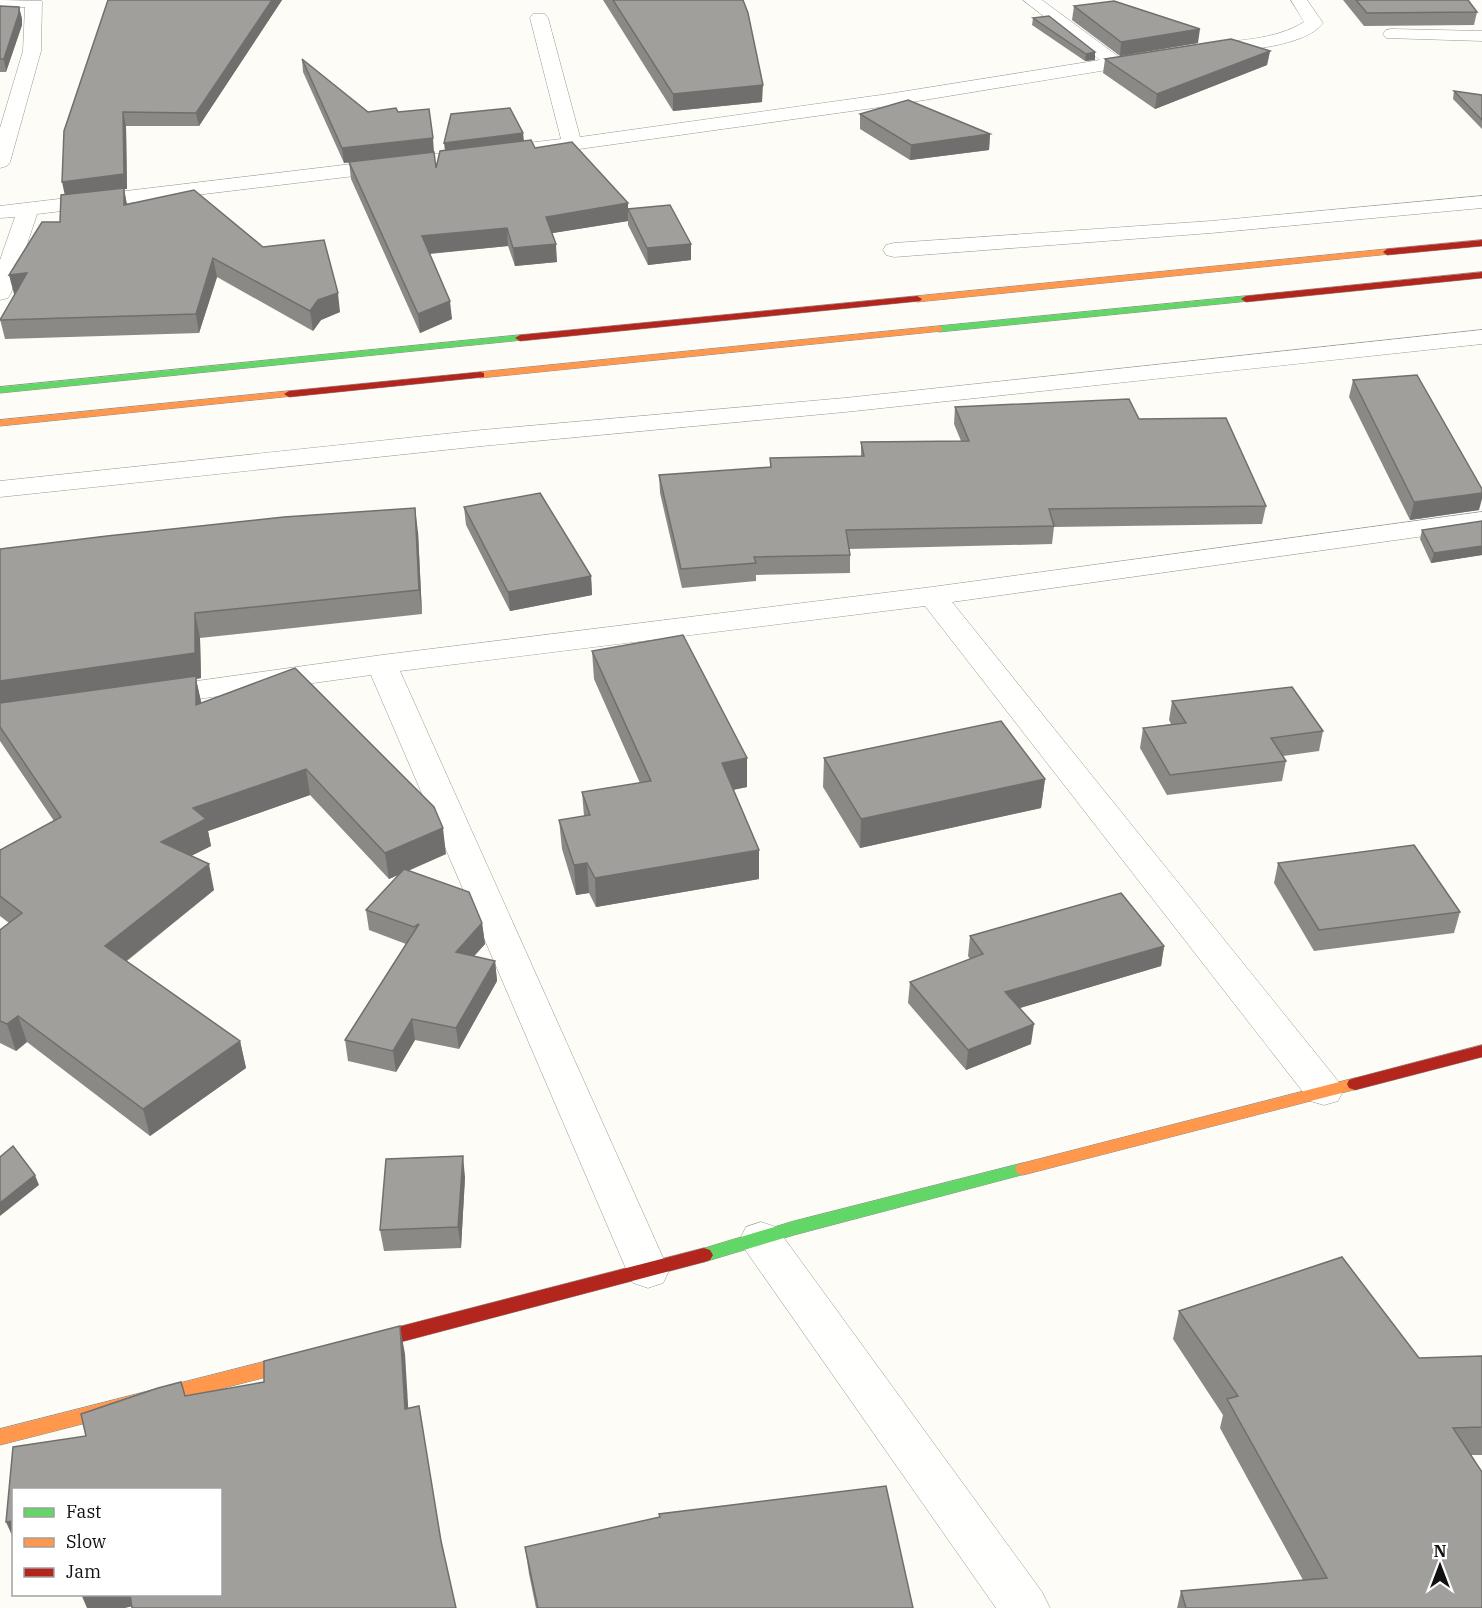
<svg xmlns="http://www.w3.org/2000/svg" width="1482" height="1608" font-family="'IBM Plex Serif',serif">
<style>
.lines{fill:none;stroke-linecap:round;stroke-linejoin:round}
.street-casing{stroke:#979795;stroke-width:1}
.fast-casing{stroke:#8e8d8b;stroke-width:1}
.slow-casing{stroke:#8e8d8b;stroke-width:1}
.jam-casing{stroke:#8e8d8b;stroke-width:1}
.street{fill:#fffffe;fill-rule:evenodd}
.fast{fill:#63d668;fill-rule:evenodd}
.slow{fill:#ff974d;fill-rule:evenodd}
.jam{fill:#b3261e;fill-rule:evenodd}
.wall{fill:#8a8986}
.shaded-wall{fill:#716f6d}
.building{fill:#a19f9c;stroke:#716f6d;stroke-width:1.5}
</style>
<rect width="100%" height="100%" fill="#fdfcf7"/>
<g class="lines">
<g class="street-casing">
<g id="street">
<polygon points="0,0 42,1 41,51 10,162 7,166 0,168 0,128 23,51 25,7 0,8"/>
<polygon points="1023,0 1042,0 1119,57 1149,53 1155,54 1158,58 1155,62 1149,63 888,106 572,150 37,214 11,293 8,298 0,300 0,260 15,217 0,218 0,206 561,139 530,18 533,14 545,14 548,18 580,137 888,94 1100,60"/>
<path d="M1291 0H1307L1323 23C1304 49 1230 51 1200 55L1194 54 1191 50 1194 46 1200 45C1234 40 1274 41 1304 22Z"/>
<polygon points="1392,29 1482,31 1482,41 1386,38 1383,34 1386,30"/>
<polygon points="1482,196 1482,208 1211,233 894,257 886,255 883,250 886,245 894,243 1211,221"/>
<polygon points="1482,330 1482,344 845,412 482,446 0,497 0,481 482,430 845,398"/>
<polygon points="1482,512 1482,528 952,602 1338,1081 1343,1091 1338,1101 1324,1105 1310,1101 925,606 400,671 669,1271 663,1283 648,1288 633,1283 627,1271 371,675 154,705 143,703 139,696 143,689 154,687 382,655 932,587"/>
<polygon points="761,1222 776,1227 1042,1592 1050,1608 996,1608 746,1251 740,1239 746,1227"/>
</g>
</g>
<g class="fast-casing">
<g id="fast">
<polygon points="1246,296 1251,299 1249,301 939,332 934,329 939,326"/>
<polygon points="520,335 525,338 523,340 0,393 0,387"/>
<polygon points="1023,1163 1029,1165 1031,1169 1029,1173 794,1235 704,1262 698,1260 695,1255 698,1250 794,1221"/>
</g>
</g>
<g class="slow-casing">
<g id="slow">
<polygon points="1387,249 1390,250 1390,254 917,302 912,299 917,296"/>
<polygon points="939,326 942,327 942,331 480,378 475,375 480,372"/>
<polygon points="289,391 294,394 293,396 0,426 0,420"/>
<polygon points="1355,1078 1361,1080 1363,1084 1361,1088 1023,1175 1017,1173 1015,1169 1017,1165 1023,1163"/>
<polygon points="306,1351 312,1354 315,1359 312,1364 306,1367 0,1445 0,1429"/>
</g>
</g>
<g class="jam-casing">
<g id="jam">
<polygon points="1482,240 1482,246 1387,255 1383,252 1387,249"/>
<polygon points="1482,272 1482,278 1246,302 1241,299 1246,296"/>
<polygon points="917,296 922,299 920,301 520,341 515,338 520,335"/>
<polygon points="480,372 484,373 484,377 289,397 284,394 289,391"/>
<polygon points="1482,1045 1482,1057 1355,1090 1349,1088 1347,1084 1349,1080 1355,1078"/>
<polygon points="704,1248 710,1250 713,1255 710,1260 704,1262 359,1353 353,1350 350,1345 353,1340 359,1337"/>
</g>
</g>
<use href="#street" class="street"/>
<use href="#fast" class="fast"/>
<use href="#slow" class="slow"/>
<use href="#jam" class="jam"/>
</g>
<g class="wall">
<polygon points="108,0 282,0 199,126 126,126 127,189 124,189 127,205 340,312 321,320 313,331 217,277 199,333 5,339 0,319 15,294 14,294 60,222"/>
<polygon points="603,0 743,0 762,102 673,111"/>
<polygon points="1343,0 1468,0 1477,12 1474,25 1364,26"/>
<polygon points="0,6 19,7 22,19 22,25 6,72 0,72"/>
<polygon points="1074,6 1198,43 1120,56 1072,20"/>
<polygon points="1033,18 1095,60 1085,61 1032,25"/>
<polygon points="1270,51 1267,65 1155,109 1103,73 1105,59"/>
<polygon points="302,59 368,112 398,112 434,152 436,168 524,141 628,203 628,209 691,244 691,260 648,265 628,225 628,221 552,233 557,262 515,266 508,246 430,254 452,319 420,333 351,179 349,162 344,163 303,72"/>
<polygon points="1454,91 1482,95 1482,129 1453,99"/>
<polygon points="860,114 990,134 989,150 910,160 860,129"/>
<polygon points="1353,380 1479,510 1410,520 1349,397"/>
<polygon points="955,407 1139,419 1266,506 1262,524 1054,527 1052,544 849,549 850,555 850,573 756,575 756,581 682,588 660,493 659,475 770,467 770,458 861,456 861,442 961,441 954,424"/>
<polygon points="464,507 591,576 592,595 510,611 466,525"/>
<polygon points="1482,521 1482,555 1431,563 1420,539 1422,530"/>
<polygon points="418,532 422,614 200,638 201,678 196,679 201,703 446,854 408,871 482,923 485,944 474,956 495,961 497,981 459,1049 415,1040 396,1072 348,1061 345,1040 406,944 369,930 366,910 400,874 389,879 310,795 208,831 211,846 191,856 214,890 127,961 240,1041 246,1068 150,1136 27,1042 16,1051 0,1043 0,930 9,923 0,916 0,850 54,821 0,741 0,549"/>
<polygon points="592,651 747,787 733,790 759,879 596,907 589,893 576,895 562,849 559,820 584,816 582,792 640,783 594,679"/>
<polygon points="1172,701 1323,731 1319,751 1283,756 1286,761 1282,781 1167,795 1140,748 1143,728 1171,724 1169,720"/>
<polygon points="824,758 1045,779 1041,808 860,848 823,787"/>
<polygon points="1278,863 1460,912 1454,933 1314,951 1274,883"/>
<polygon points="970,936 1164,946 1161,966 1019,1008 1031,1044 966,1070 908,1003 910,982 970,959 968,956"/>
<polygon points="465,1177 461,1248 384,1251 380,1230"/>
<polygon points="1179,1311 1419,1358 1482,1356 1482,1455 1471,1455 1482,1608 1177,1608 1181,1591 1303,1580 1220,1428 1223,1415 1173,1339"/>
<polygon points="525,1547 913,1608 536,1608 529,1574"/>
</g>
<g class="shaded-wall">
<polygon points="272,0 282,0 199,126 196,113"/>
<polygon points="19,7 22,19 22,25 6,72 4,59"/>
<polygon points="1200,29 1198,43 1120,56 1121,42"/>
<polygon points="1270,51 1267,65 1155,109 1157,94"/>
<polygon points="1095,52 1095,60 1085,61 1086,54"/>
<polygon points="763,85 762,102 673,111 673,94"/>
<polygon points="123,112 126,126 127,189 124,189 127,205 65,196 62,182"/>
<polygon points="523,133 524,141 445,151 444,143"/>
<polygon points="990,134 989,150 910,160 911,145"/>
<polygon points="433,138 434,152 344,163 342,148"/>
<polygon points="628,203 628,221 547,234 546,217"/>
<polygon points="507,228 508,246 424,254 422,236"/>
<polygon points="556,244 557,262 515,266 513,248"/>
<polygon points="691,244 691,260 648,265 647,248"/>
<polygon points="213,258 217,277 199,333 196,314"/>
<polygon points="27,273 32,292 14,294 9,275"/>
<polygon points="338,293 340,312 321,320 313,331 310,311 318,300"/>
<polygon points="450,301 452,319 420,333 418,314"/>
<polygon points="1482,493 1482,499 1479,510 1410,520 1414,502"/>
<polygon points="415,508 418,532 422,614 419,590"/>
<polygon points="1482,546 1482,555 1431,563 1434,553"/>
<polygon points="591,576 592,595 510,611 508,592"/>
<polygon points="195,613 200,638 201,678 196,679 201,701 202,730 196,705 0,707 0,681"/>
<polygon points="747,758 747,787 722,792 722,763"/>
<polygon points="306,769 310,795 208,831 211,846 167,868 161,842 193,808"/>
<polygon points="1045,779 1041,808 860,848 861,819"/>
<polygon points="443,828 446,854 389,879 385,853"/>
<polygon points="759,850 759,879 596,907 595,878"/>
<polygon points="587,863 589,893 576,895 574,865"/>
<polygon points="209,864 214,890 112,972 105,946"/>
<polygon points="482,923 485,944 459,973 456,952"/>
<polygon points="1164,946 1161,966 1003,1013 1005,992"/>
<polygon points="495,961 497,981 459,1049 456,1028"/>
<polygon points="18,1016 27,1042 16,1051 7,1024"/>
<polygon points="412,1019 415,1040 396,1072 393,1051"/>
<polygon points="1034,1024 1031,1044 966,1070 968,1050"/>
<polygon points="240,1041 246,1068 150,1136 143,1109"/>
<polygon points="463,1156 465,1177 461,1248 458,1227"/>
<polygon points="35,1175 39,1185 0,1216 0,1203"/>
<polygon points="400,1326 405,1354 410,1437 405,1409"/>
<polygon points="14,1521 14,1540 6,1522"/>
<polygon points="81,1594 135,1594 138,1605 125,1608 87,1608"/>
</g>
<g class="building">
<polygon points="108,0 272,0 196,113 123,112 124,174 62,182 64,131"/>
<polygon points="613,0 743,0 748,13 763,85 673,94"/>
<polygon points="1356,0 1468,0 1477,12 1367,13"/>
<polygon points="1114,1 1200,29 1121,42 1074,6"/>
<polygon points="0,6 19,7 19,13 4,59 0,59"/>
<polygon points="1049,16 1095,52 1086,54 1033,18"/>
<polygon points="1231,39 1270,51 1157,94 1105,59"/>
<polygon points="302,59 368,112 396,108 398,112 429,109 433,138 342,148"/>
<polygon points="1454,91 1482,95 1482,120"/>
<polygon points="908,100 990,134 911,145 860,114"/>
<polygon points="510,108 523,133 444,143 451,114"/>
<polygon points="531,140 535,148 572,142 628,203 546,217 556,244 513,248 507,228 422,236 450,301 418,314 349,162 434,152 436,168 440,151"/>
<polygon points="124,188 124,205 194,190 263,247 324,240 338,293 318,300 310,311 213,258 196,314 0,320 27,273 9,275 42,222 60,222 61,195"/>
<polygon points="670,205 691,244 647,248 628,209"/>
<polygon points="1417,375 1482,489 1482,493 1414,502 1353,380"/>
<polygon points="1129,399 1139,419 1226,418 1266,506 1049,509 1054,526 846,530 850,555 754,557 756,563 681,569 659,475 771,467 770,458 864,456 861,442 969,441 955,407"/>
<polygon points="540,493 591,576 508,592 464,507"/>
<polygon points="415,508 419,590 195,613 195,653 0,681 0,549 107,536 284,517"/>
<polygon points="1482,521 1482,546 1434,553 1422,530"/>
<polygon points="683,635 747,758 722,763 759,850 595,878 587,863 574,865 559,820 590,815 582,792 651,781 592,651"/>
<polygon points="295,668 434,807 443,828 385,853 306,769 193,808 206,819 161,842 209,864 105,946 240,1041 143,1109 18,1016 7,1024 0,1021 0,930 22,913 0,896 0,850 61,817 0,727 0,703 196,676 196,705"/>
<polygon points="1292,687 1323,731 1271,738 1286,761 1170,775 1143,728 1186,723 1172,701"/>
<polygon points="1001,721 1045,779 861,819 824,758"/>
<polygon points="1414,845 1460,912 1319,930 1278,863"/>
<polygon points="404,869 469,892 482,923 456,952 495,961 456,1028 412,1019 393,1051 345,1040 419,924 414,927 366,910"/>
<polygon points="1121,893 1164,946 1005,992 1034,1024 968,1050 910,982 983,954 970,936"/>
<polygon points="13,1146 35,1175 0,1203 0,1157"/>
<polygon points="463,1156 458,1227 380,1230 386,1159"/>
<polygon points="1342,1257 1419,1358 1482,1356 1482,1427 1453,1428 1482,1472 1482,1608 1186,1608 1181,1591 1327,1578 1227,1399 1238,1396 1179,1311"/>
<polygon points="400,1326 405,1409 419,1406 441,1541 456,1608 132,1608 130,1594 220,1594 220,1490 14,1490 14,1521 6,1522 13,1447 86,1436 81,1414 158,1388 181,1382 185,1396 264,1382 264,1361"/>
<polygon points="886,1486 913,1608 538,1608 525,1547 660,1517 659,1514"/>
</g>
<rect x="12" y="1488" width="210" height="108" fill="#ffffff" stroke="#a0a0a0" stroke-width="1.5"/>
<rect x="24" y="1508" width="30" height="9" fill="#63d668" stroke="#a0a0a0" stroke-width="1.5"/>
<text x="66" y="1518" font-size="18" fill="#111111">Fast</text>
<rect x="24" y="1538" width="30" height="9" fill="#ff974d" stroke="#a0a0a0" stroke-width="1.5"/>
<text x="66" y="1548" font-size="18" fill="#111111">Slow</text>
<rect x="24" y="1568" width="30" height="9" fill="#b3261e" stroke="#a0a0a0" stroke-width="1.5"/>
<text x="66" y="1578" font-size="18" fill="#111111">Jam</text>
<g transform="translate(1440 1566)" stroke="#ffffff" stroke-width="4.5" paint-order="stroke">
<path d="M0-4.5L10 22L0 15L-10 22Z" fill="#111111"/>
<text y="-9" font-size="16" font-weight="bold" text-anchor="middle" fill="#111111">N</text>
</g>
</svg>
